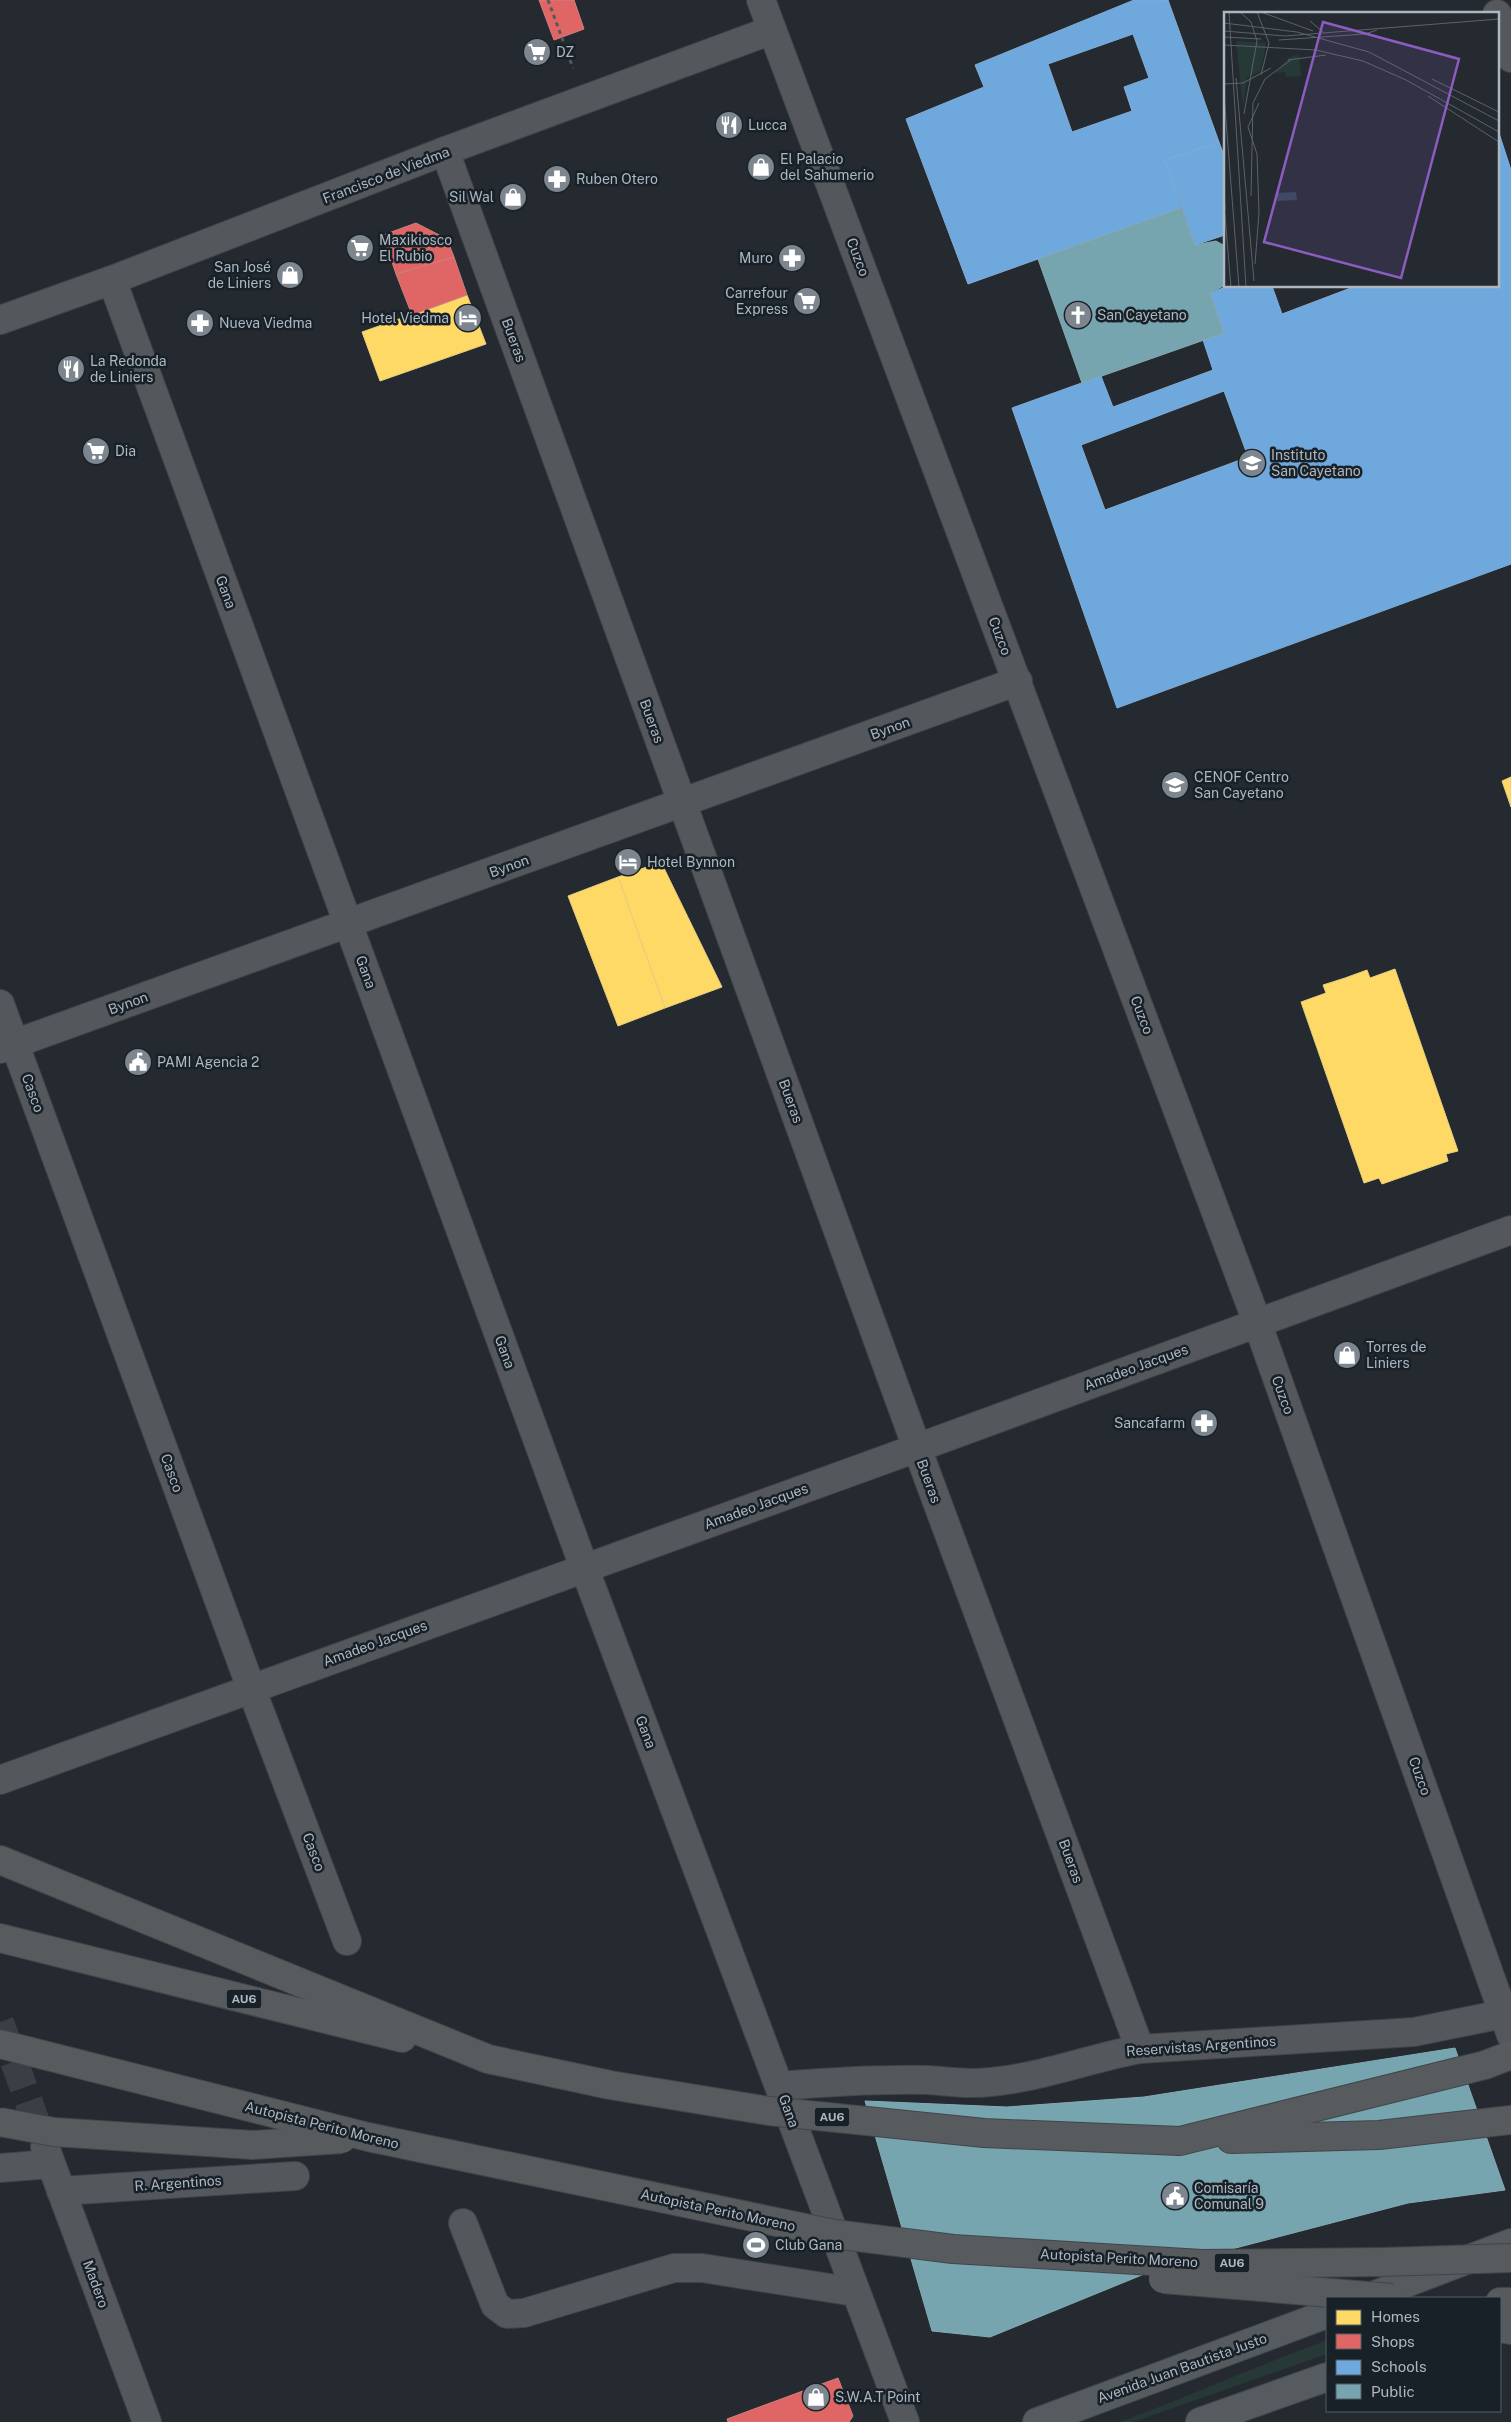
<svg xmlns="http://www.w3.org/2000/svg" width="1511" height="2422" font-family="'Public Sans',sans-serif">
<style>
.green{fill:#273937}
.homes{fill:#ffd966;stroke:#e6cf81}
.shops{fill:#e06666;stroke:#d17e81}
.schools{fill:#6fa8dc;stroke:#82acd4;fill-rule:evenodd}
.public{fill:#76a5af;stroke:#86aab4}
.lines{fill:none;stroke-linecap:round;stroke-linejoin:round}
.minor-tunnel{stroke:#393f45;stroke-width:28;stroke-dasharray:28 14;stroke-linecap:butt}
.minor-casing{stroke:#404448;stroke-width:30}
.major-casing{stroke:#41474c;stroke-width:30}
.highway-casing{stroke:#41464b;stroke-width:30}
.path{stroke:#53595c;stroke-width:3;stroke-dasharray:4 4;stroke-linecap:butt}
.minor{stroke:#54585d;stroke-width:28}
.major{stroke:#565b5f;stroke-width:28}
.highway{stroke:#585b5e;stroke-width:28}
.highway-bridge-casing{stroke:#41464b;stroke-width:30;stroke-linecap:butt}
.highway-bridge{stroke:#585b5e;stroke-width:28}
.labels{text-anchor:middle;stroke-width:5;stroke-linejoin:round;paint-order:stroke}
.shield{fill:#192128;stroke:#818a93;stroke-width:1}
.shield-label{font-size:12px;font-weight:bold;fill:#adb7c1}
.poi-label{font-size:14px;fill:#adb7c1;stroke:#192128;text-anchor:start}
.street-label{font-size:14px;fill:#adb7c1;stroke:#192128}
.inset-road{fill:none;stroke:#5b6269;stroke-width:1}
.view{fill:#8c5dc0;fill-opacity:0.15;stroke:#8c5dc0;stroke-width:2.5}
.inset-edge{fill:none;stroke:#adb7c1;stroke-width:2.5}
</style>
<rect width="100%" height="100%" fill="#242a2f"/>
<path class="green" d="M1327 2340V2354L1133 2422H1120C1190 2396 1257 2366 1327 2340Z"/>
<g class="homes">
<polygon points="467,295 486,344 380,381 362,332"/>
<polygon points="1511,777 1511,807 1502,781"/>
<polygon points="661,862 722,987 665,1008 618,877"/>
<polygon points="618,877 665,1008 618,1026 568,896"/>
<polygon points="1395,969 1458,1151 1446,1154 1448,1161 1382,1184 1379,1178 1364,1183 1301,1002 1326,993 1323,985 1345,978 1367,970 1370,978"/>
</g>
<g class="shops">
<polygon points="539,0 574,0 584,29 554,40"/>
<polygon points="416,223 447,239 454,257 396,274 383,235"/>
<polygon points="454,257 467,295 412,315 396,274"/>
<polygon points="838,2378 853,2416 849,2422 728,2422 727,2419"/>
</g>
<g class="schools">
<path d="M1134 0H1168L1219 142 1165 160 1181 208 968 284 906 119 984 87 975 65ZM1133 34 1149 78 1124 87 1132 111 1072 132 1048 64Z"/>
<path d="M1497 127 1511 170V564L1117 708 1012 408 1101 376 1113 407 1213 370 1203 340 1224 333 1210 293 1228 286H1272L1282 314 1356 286H1497ZM1224 391 1248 457 1105 510 1081 445Z"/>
<polygon points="1219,142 1225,158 1225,235 1195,245 1165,160"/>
</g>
<g class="public">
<polygon points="1181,208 1195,245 1216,241 1225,246 1225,285 1210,293 1224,333 1082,383 1038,259"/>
<polygon points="1455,2048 1505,2190 1408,2203 1159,2268 990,2337 932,2331 865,2101 1007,2107 1144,2097"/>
</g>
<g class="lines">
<polyline class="minor-tunnel" points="0,2022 45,2147"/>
<g class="minor-casing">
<g id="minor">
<polyline points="761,0 1257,1322 1511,2035"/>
<polyline points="1497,14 1511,58"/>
<polyline points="445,151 917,1448 1140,2049"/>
<polyline points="112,280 584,1567 905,2422"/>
<polyline points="0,320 112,280 445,151 772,30"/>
<polyline points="0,1004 251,1688 347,1941"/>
<polyline points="0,1049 1018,681"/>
<polyline points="0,1780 917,1448 1511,1230"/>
<path d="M780 2086C829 2082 878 2079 928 2080 943 2081 958 2083 973 2083 1030 2082 1085 2059 1140 2049L1414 2032 1503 2014"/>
<polyline points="45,2147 147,2422"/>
<polyline points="0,2168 50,2164"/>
<polyline points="61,2191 295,2176"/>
<polyline points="463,2223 495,2305 507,2314 524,2313 674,2268 702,2268 855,2292"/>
</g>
</g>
<g class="major-casing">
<g id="major">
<polyline points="1367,2298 1511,2243"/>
<polyline points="1500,2328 1511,2330"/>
<polyline points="1037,2422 1327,2314"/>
<polyline points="1200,2422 1327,2377"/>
</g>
</g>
<g class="highway-casing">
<g id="highway">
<polyline points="0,1860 488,2059"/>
<polyline points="0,1938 402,2038"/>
<polyline points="1231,2139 1379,2135 1511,2120"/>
<polyline points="1180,2141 1485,2065 1511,2055"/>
<polyline points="1500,2302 1511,2302"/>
</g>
</g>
<polyline class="path" points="548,0 573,68"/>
<use href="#minor" class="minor"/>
<use href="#major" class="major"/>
<use href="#highway" class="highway"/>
<g class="highway-bridge-casing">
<g id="highway-bridge">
<polyline points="0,2044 368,2137 834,2234 953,2249 1202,2264 1383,2262 1511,2258"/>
<polyline points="488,2059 610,2085 769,2111 984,2133 1180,2141"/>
<polyline points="0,2122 54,2132 253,2145 342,2139"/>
<polyline points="1163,2279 1392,2298"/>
</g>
</g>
<use href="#highway-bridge" class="highway-bridge"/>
</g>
<defs>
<g id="supermarket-disc" transform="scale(1.4375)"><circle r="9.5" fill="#7d868e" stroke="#192128"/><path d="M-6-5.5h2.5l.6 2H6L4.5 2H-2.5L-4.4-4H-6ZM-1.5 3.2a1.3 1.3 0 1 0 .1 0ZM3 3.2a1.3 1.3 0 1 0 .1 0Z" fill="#fff"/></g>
<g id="restaurant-disc" transform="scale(1.4375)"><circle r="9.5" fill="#7d868e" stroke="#192128"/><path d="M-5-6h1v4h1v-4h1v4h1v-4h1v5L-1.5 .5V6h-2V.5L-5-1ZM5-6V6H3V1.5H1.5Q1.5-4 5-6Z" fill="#fff"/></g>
<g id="shop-disc" transform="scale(1.4375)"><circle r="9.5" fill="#7d868e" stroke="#192128"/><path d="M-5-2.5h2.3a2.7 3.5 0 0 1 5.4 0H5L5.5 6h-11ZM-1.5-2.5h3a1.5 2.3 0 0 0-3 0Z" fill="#fff"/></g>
<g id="pharmacy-disc" transform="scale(1.4375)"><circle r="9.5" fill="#7d868e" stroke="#192128"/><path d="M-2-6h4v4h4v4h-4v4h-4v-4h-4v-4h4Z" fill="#fff"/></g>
<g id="church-disc" transform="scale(1.4375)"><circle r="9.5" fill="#7d868e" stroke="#192128"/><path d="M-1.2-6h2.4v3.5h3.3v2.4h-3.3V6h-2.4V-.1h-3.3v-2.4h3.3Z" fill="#fff"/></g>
<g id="hotel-disc" transform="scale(1.4375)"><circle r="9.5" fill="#7d868e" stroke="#192128"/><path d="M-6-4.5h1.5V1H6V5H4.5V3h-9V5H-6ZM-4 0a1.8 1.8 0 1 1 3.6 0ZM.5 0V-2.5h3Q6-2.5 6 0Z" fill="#fff"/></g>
<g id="school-disc" transform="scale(1.4375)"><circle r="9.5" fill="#7d868e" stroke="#192128"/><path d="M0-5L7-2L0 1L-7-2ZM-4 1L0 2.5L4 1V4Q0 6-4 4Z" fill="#fff"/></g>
<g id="civic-disc" transform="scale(1.4375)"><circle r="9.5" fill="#7d868e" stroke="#192128"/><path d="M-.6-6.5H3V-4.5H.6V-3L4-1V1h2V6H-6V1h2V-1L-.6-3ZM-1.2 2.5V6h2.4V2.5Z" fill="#fff"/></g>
<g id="stadium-disc" transform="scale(1.4375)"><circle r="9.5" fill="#7d868e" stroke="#192128"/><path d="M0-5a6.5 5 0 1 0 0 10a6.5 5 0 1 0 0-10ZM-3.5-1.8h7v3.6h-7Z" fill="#fff"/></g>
</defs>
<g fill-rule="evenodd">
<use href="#supermarket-disc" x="537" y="52"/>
<use href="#restaurant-disc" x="729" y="125"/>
<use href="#shop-disc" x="761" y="167"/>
<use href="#pharmacy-disc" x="557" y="179"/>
<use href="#shop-disc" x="513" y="197"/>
<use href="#supermarket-disc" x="360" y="248"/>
<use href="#pharmacy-disc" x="792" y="258"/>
<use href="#shop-disc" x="290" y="275"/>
<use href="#supermarket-disc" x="807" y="301"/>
<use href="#church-disc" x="1078" y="315"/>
<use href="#hotel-disc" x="468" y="318"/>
<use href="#pharmacy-disc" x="200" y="323"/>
<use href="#restaurant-disc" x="71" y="369"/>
<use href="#supermarket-disc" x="96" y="451"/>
<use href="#school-disc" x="1252" y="463"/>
<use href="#school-disc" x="1175" y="785"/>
<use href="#hotel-disc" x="628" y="862"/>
<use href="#civic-disc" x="138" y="1062"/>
<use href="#shop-disc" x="1347" y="1355"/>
<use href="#pharmacy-disc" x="1204" y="1423"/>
<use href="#civic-disc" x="1175" y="2196"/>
<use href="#stadium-disc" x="756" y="2245"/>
<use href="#shop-disc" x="816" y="2397"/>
</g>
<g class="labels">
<g class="shield">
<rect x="226.5" y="1989.5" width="35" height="19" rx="4"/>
<rect x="814.5" y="2107.5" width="35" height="19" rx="4"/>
<rect x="1214.5" y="2253.5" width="35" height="19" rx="4"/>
</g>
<g class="shield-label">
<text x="244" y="2003">AU6</text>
<text x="832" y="2121">AU6</text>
<text x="1232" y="2267">AU6</text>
</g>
<g class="poi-label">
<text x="556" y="57">DZ</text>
<text x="748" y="130">Lucca</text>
<text x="780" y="164">El Palacio<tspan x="780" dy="16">del Sahumerio</tspan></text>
<text x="576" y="184">Ruben Otero</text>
<text x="494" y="202" text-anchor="end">Sil Wal</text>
<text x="379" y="245">Maxikiosco<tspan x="379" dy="16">El Rubio</tspan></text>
<text x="773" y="263" text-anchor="end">Muro</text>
<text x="271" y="272" text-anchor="end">San José<tspan x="271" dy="16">de Liniers</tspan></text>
<text x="788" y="298" text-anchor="end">Carrefour<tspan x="788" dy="16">Express</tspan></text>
<text x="1097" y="320">San Cayetano</text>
<text x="449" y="323" text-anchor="end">Hotel Viedma</text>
<text x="219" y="328">Nueva Viedma</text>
<text x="90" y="366">La Redonda<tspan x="90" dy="16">de Liniers</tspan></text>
<text x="115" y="456">Dia</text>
<text x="1271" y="460">Instituto<tspan x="1271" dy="16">San Cayetano</tspan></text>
<text x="1194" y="782">CENOF Centro<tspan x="1194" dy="16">San Cayetano</tspan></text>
<text x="647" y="867">Hotel Bynnon</text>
<text x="157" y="1067">PAMI Agencia 2</text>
<text x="1366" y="1352">Torres de<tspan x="1366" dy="16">Liniers</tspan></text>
<text x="1185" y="1428" text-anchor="end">Sancafarm</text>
<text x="1194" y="2193">Comisaría<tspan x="1194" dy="16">Comunal 9</tspan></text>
<text x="775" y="2250">Club Gana</text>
<text x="835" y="2402">S.W.A.T Point</text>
</g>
<g class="street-label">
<text transform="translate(386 175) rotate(-21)" y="5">Francisco de Viedma</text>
<text transform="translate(858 257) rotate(69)" y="5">Cuzco</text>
<text transform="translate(514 340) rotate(70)" y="5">Bueras</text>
<text transform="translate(226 592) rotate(70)" y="5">Gana</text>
<text transform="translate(1000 636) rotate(69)" y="5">Cuzco</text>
<text transform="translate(652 721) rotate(70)" y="5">Bueras</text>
<text transform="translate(890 728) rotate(-20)" y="5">Bynon</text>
<text transform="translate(509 866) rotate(-20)" y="5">Bynon</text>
<text transform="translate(366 972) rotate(70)" y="5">Gana</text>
<text transform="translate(128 1003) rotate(-20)" y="5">Bynon</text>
<text transform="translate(1142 1015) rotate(69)" y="5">Cuzco</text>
<text transform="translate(33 1093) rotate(70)" y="5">Casco</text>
<text transform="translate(791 1101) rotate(70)" y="5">Bueras</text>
<text transform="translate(505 1352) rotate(70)" y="5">Gana</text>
<text transform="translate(1136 1367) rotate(-20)" y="5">Amadeo Jacques</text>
<text transform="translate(1283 1395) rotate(70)" y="5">Cuzco</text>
<text transform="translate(172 1473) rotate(70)" y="5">Casco</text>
<text transform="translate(929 1481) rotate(70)" y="5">Bueras</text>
<text transform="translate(756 1506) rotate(-20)" y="5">Amadeo Jacques</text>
<text transform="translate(375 1643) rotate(-20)" y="5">Amadeo Jacques</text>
<text transform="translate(646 1732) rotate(69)" y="5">Gana</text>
<text transform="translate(1420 1776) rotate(70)" y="5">Cuzco</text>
<text transform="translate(314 1852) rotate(69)" y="5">Casco</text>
<text transform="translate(1071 1861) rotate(70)" y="5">Bueras</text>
<text transform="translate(1201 2046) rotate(-4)" y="5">Reservistas Argentinos</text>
<text transform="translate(789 2111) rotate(70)" y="5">Gana</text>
<text transform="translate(322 2125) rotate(14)" y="5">Autopista Perito Moreno</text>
<text transform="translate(178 2183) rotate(-4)" y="5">R. Argentinos</text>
<text transform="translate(718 2210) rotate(12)" y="5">Autopista Perito Moreno</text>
<text transform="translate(1119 2258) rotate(3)" y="5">Autopista Perito Moreno</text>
<text transform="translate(96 2284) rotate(70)" y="5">Madero</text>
<text transform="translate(1182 2368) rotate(-20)" y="5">Avenida Juan Bautista Justo</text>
</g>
</g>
<g transform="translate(1224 12)">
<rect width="275" height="275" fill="#242a2f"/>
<path d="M12 29 42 31 37 59 23 65 19 96ZM75 42 77 64 62 65 61 60 51 61 64 46Z" fill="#273937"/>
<path d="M72 180 73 188 53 189V181Z" fill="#334655"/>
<path class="inset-road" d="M5 0 22 275M16 0 27 10 33 29 20 102M33 0 45 31 37 63M37 0 89 19M86 9 99 20M0 11 73 20 145 40 275 109M0 19 61 24 275 7M0 25 37 27M55 28 141 22 153 18M0 33 92 38 139 49 182 68 275 120M64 48 102 43M12 66 30 269M208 67 275 100M0 72 19 71 47 56M0 83 15 275M204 84 275 130M0 174 1 198M27 184 29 91 41 67 68 47M0 192 7 275M31 252 35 201 33 142 24 115 35 91"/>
<path class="view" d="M99 10 235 47 177 266 40 230Z"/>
<rect width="275" height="275" class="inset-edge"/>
</g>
<rect x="1326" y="2297" width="175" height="115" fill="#192128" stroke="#545d65"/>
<rect x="1336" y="2310" width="25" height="15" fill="#ffd966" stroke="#545d65"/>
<text x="1371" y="2322" font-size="15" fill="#adb7c1">Homes</text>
<rect x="1336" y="2334" width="25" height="15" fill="#e06666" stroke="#545d65"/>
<text x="1371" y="2347" font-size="15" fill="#adb7c1">Shops</text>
<rect x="1336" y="2360" width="25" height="15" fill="#6fa8dc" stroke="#545d65"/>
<text x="1371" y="2372" font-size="15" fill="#adb7c1">Schools</text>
<rect x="1336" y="2384" width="25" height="15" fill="#76a5af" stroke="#545d65"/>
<text x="1371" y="2397" font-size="15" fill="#adb7c1">Public</text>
</svg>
